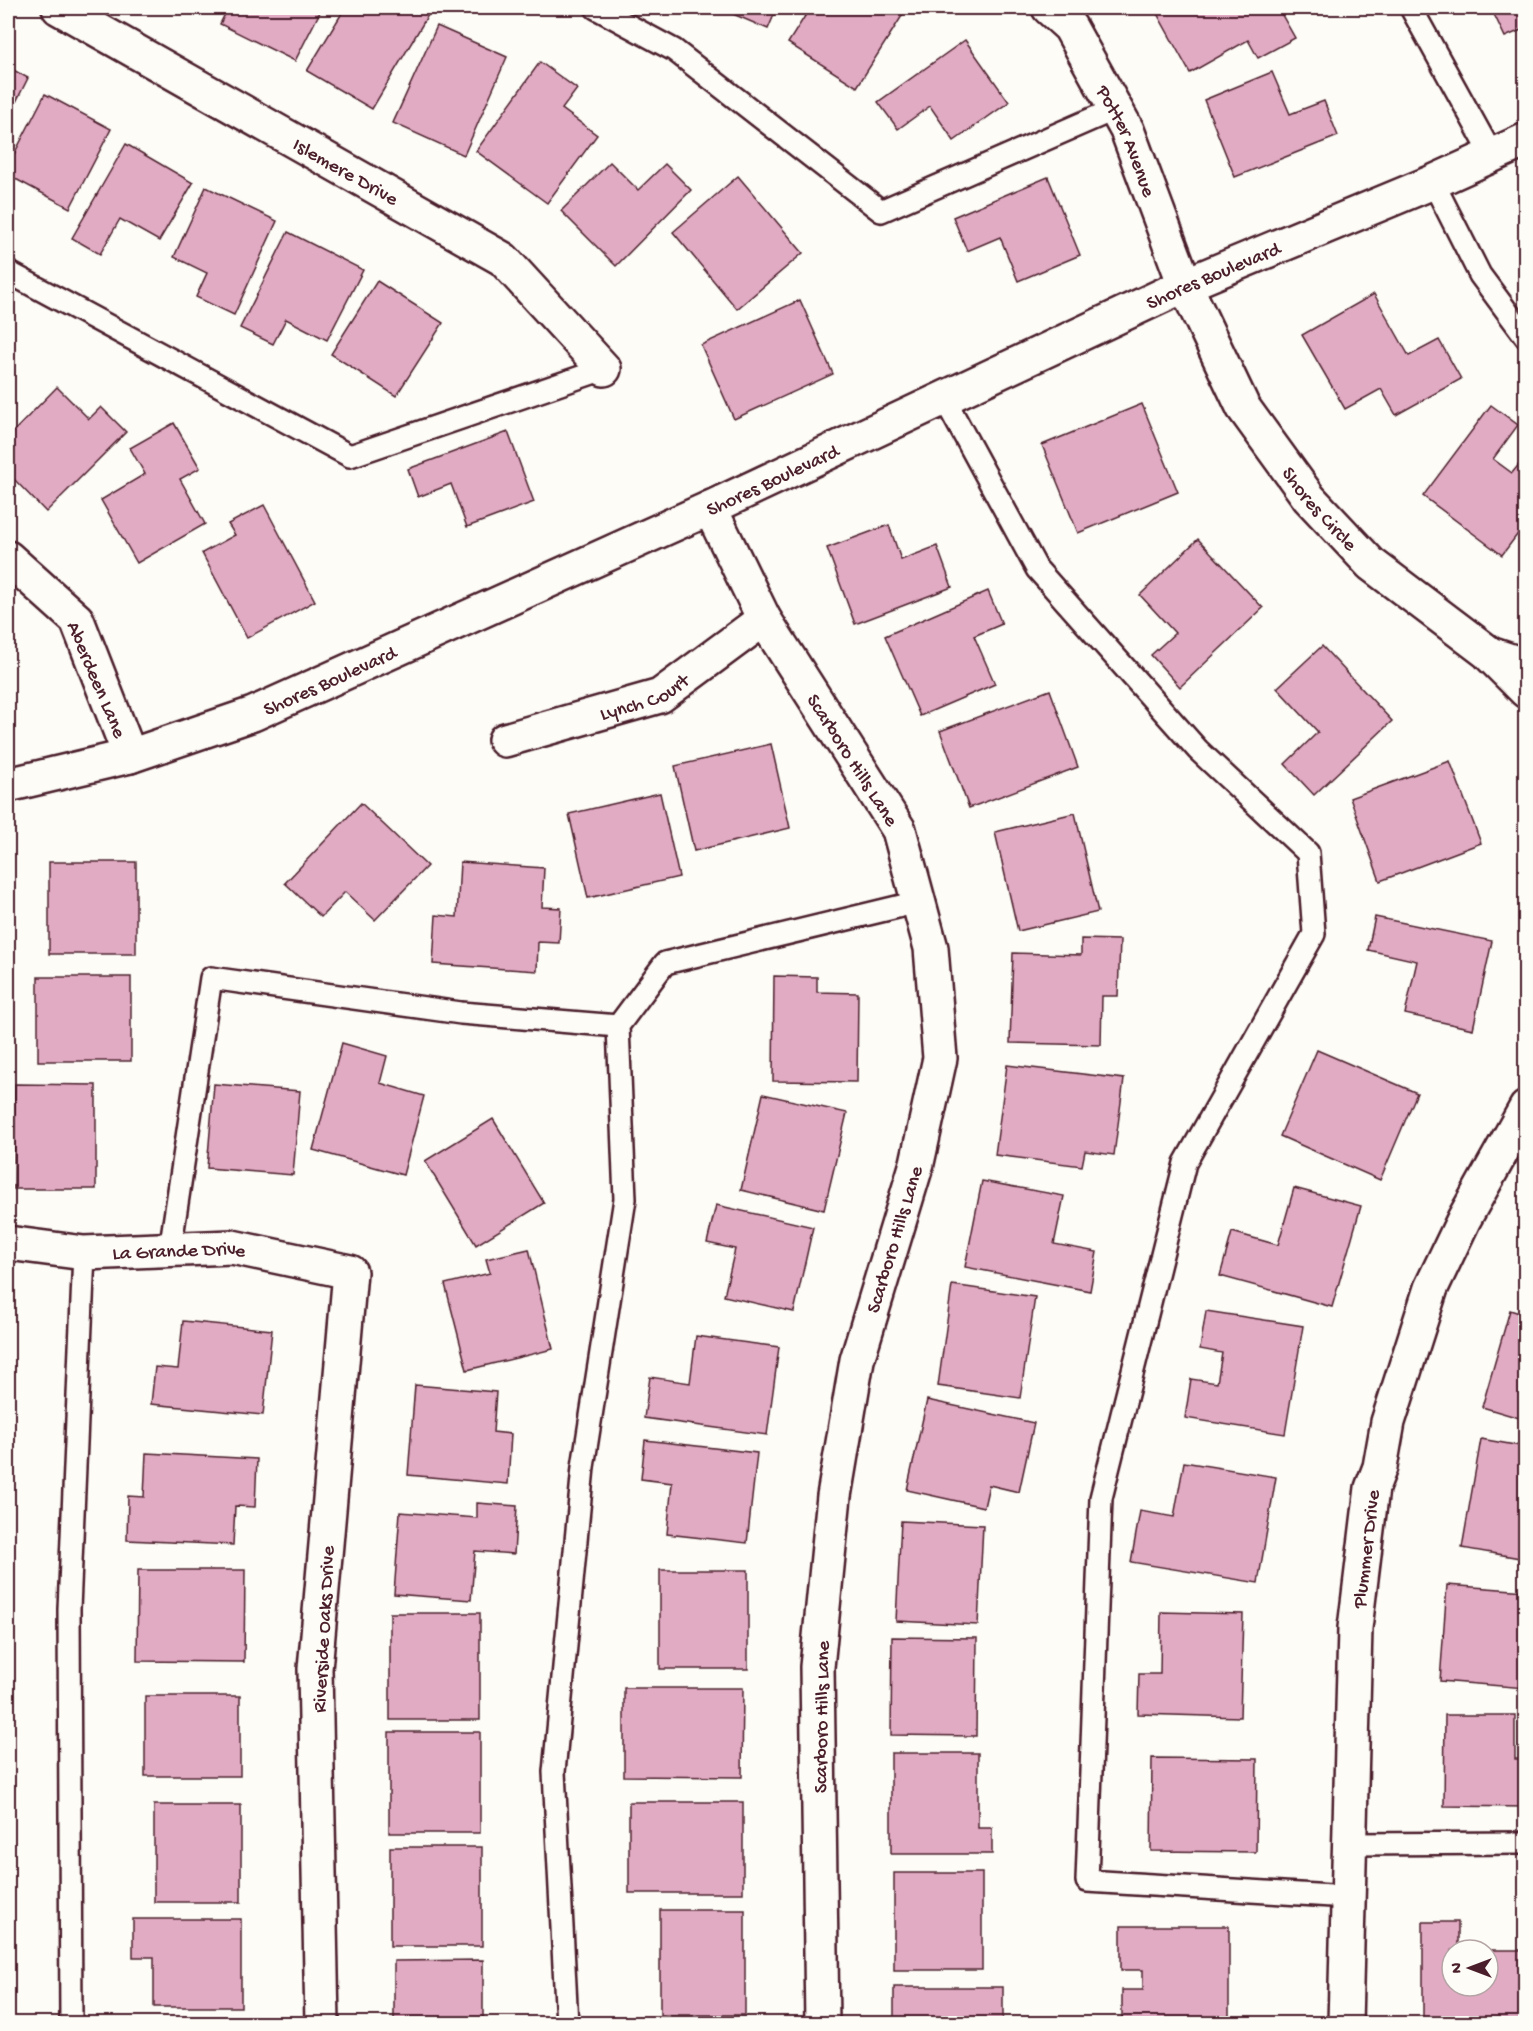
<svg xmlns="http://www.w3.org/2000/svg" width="1533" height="2031" font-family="'Gochi Hand',sans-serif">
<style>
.building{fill:#e1abc3;stroke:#4a1f2b;stroke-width:1.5}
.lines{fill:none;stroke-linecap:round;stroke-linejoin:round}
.lane-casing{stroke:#4a1f2b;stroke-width:26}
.street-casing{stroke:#4a1f2b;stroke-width:38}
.secondary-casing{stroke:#4a1f2b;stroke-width:38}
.lane{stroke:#fdfcf7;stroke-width:21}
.street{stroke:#fdfcf7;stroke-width:33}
.secondary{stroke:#fdfcf7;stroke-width:33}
.labels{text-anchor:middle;stroke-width:4.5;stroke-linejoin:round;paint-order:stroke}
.street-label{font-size:20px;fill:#4a1f2b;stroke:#fdfcf7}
</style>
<rect width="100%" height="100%" fill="#fdfcf7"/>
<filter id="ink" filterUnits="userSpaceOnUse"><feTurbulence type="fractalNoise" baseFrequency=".0167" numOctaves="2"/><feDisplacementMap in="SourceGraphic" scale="12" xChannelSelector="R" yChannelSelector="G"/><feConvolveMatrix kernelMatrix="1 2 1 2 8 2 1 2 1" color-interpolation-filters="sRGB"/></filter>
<g filter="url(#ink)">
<g class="building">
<polygon points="228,8 322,8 295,61 220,24"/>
<polygon points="345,8 416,8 428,15 372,109 307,71"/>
<polygon points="719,8 777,8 768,29"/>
<polygon points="810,8 907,8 857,87 788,43"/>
<polygon points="1154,8 1278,8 1295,38 1258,58 1248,40 1190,73"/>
<polygon points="1491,8 1526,8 1526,28 1505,37"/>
<polygon points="437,26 507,57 464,155 393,123"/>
<polygon points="965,40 1009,102 954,141 930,106 898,129 878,102"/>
<polygon points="540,62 577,89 562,109 597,135 547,203 476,151"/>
<polygon points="8,67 28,78 8,118"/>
<polygon points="1272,72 1290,114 1324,101 1338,136 1235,177 1204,100"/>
<polygon points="45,94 111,129 70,208 8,175 8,166"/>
<polygon points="126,144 193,183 159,241 120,219 100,254 72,238"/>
<polygon points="610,162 638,190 665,164 691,190 616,266 561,211"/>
<polygon points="738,176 803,253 737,309 673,232"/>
<polygon points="1048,177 1080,255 1018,281 1000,237 967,251 953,217"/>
<polygon points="206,187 277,221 234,315 196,297 207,273 174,257"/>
<polygon points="288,232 363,270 327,340 286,319 273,344 240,328"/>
<polygon points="377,281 443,323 396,396 331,354"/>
<polygon points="1374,294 1409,356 1439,340 1461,379 1396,415 1381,389 1345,409 1302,335"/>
<polygon points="800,300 833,374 734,419 701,345"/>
<polygon points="57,387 89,419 101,407 126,432 46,512 8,473 8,437"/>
<polygon points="1142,404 1178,492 1078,533 1042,445"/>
<polygon points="1491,405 1518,425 1493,459 1512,473 1526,456 1526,523 1502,555 1423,496"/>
<polygon points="174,423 200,468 180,479 205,524 137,563 101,500 145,474 130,448"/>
<polygon points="508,432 534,502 467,527 451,484 418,497 408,469"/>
<polygon points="264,505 315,601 247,638 202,553 235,535 228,524"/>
<polygon points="889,525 901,560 937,546 952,587 855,624 827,548"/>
<polygon points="1198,539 1263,608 1180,687 1151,655 1175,633 1140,595"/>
<polygon points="988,591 1002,624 974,636 995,684 920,716 885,636"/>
<polygon points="1322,646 1392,721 1314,795 1285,764 1318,732 1277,688"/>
<polygon points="1050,690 1078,767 969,808 940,731"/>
<polygon points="771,744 790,828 694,851 675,766"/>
<polygon points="1450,761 1481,843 1380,881 1350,798"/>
<polygon points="660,793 679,877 588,898 569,814"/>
<polygon points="361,803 427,866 375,920 345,892 321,917 285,883"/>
<polygon points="1075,813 1098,912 1018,931 995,832"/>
<rect x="49" y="862" width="87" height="92"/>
<polygon points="460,862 544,868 542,907 561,908 559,943 538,942 537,971 433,964 436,915 457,917"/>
<polygon points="1375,917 1492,941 1473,1029 1405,1014 1417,961 1368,950"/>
<polygon points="1081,939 1120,940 1118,996 1102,996 1101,1045 1010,1043 1013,953 1081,955"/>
<polygon points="774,976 817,977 817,992 858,993 857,1082 773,1081"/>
<rect x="38" y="977" width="93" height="84"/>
<polygon points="342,1043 387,1056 380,1083 424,1096 403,1175 313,1150"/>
<polygon points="1317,1050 1417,1093 1380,1180 1280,1136"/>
<polygon points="1007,1065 1124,1079 1114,1155 1085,1151 1082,1166 995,1155"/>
<polygon points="15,1084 96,1085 96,1189 14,1189"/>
<polygon points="214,1084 300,1091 293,1175 207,1168"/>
<polygon points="763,1094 847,1113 824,1210 741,1190"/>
<polygon points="493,1119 544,1203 476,1245 425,1161"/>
<polygon points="982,1181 1064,1196 1054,1244 1097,1252 1090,1291 965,1267"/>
<polygon points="1294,1188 1361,1206 1332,1307 1220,1276 1232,1232 1278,1245"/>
<polygon points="716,1205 813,1227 794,1312 724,1296 735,1249 707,1243"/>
<polygon points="529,1249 553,1349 467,1370 445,1284 490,1273 486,1259"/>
<polygon points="952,1285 1035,1297 1020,1398 938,1386"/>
<polygon points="1510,1310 1526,1315 1526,1420 1482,1407"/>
<polygon points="1206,1311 1303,1326 1285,1434 1185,1418 1191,1379 1217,1383 1222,1353 1200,1349"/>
<polygon points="183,1321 272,1330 263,1415 151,1404 155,1367 178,1369"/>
<polygon points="696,1336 779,1347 767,1435 644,1418 650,1377 690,1383"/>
<polygon points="415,1385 496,1392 493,1432 511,1434 508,1484 408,1475"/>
<polygon points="927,1400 1034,1423 1019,1492 989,1485 984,1507 907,1490"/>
<polygon points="1481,1439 1526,1447 1526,1559 1462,1548"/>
<polygon points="645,1440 757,1453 747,1543 667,1534 672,1483 641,1479"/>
<polygon points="146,1453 257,1459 255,1507 235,1506 233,1545 127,1540 128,1496 144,1497"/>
<polygon points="1184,1462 1276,1477 1258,1583 1131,1562 1140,1511 1174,1517"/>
<polygon points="477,1503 517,1506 514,1554 475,1551 471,1600 394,1594 400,1512 477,1518"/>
<polygon points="901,1521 983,1525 978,1625 896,1621"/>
<polygon points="138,1570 245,1570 244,1662 137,1661"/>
<rect x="660" y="1570" width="88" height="99"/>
<polygon points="1447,1585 1526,1591 1526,1688 1440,1681"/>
<polygon points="1161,1612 1243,1614 1240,1717 1138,1714 1139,1674 1160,1674"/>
<rect x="390" y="1613" width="90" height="107"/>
<polygon points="892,1637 977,1638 976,1736 891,1735"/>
<polygon points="8,1666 9,1666 8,1753"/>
<polygon points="624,1688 743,1688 742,1777 624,1776"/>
<rect x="145" y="1696" width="95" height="80"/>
<polygon points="1445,1715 1515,1715 1515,1759 1526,1759 1526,1807 1444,1806"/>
<rect x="389" y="1732" width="91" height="101"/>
<polygon points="891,1753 978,1753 978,1828 992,1828 992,1854 891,1854"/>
<polygon points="1152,1758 1257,1759 1256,1852 1151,1851"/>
<rect x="629" y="1802" width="114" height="91"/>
<rect x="154" y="1805" width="87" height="97"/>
<rect x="390" y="1847" width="92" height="99"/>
<rect x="894" y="1873" width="88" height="97"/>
<rect x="660" y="1910" width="85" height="105"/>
<polygon points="133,1919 241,1919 241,2007 154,2007 154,1957 133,1957"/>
<polygon points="1423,1922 1458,1922 1458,1950 1452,1950 1452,1986 1488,1986 1488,1950 1526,1950 1526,2024 1423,2024"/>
<polygon points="1121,1926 1229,1926 1229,2024 1122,2024 1122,1990 1143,1990 1143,1970 1121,1970"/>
<polygon points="483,1960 483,2024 394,2024 394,1961"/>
<rect x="894" y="1987" width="109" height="37"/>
</g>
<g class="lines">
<g class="lane-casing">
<g id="lane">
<polyline points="596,8 674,50 881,211 1115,109"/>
<polyline points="1411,8 1492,155"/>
<polyline points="1433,182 1480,275 1526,337"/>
<polyline points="8,272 350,456 604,369"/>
<polyline points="944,398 1037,569 1198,750 1308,853 1314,934 1185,1163 1101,1498 1087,1881 1348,1897"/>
<polyline points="170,1250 211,978 461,1013 618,1026"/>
<polyline points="1350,1844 1526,1843"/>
<polyline points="71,2024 69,1609 84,1253"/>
<polyline points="567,2024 554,1772 583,1467 625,1199 618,1026 665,963 918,902"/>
</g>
</g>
<g class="street-casing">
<g id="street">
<path id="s1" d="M59 8 503 259 604 369"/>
<path id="s2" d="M1049 8 1070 27 1127 130 1185 285 1243 407 1309 498 1371 564 1490 654 1526 666"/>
<path id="s3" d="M710 508 764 619 899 830 931 948 940 1058 917 1163 857 1360 834 1496 817 1667 822 2024"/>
<polyline points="8,558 77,620 130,756"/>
<polyline points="1491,656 1526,691"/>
<path id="s4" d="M505 740 660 696 764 619"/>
<path id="s5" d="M8 1243 84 1253 232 1247 350 1272 315 1669 322 2024"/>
<path id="s6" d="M1345 2024 1355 1628 1372 1488 1380 1467 1388 1422 1431 1288 1464 1219 1526 1108"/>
</g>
</g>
<g class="secondary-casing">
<g id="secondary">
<path id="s7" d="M8 785 130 756 253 714 710 508 1185 285 1433 182 1526 140"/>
</g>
</g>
<use href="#lane" class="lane"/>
<use href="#street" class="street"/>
<use href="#secondary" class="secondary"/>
</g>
</g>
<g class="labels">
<g class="street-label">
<text dy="7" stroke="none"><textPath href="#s2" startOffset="156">Potter Avenue</textPath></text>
<text dy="7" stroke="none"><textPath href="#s1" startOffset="330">Islemere Drive</textPath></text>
<text dy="7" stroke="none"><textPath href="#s7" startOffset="1311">Shores Boulevard</textPath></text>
<text dy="7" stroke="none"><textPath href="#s7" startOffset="825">Shores Boulevard</textPath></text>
<text dy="7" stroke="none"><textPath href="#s2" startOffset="574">Shores Circle</textPath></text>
<text transform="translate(98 679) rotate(67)" y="7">Aberdeen Lane</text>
<text dy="7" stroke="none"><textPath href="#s7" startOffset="339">Shores Boulevard</textPath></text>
<text dy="7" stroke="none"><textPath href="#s4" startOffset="146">Lynch Court</textPath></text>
<text dy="7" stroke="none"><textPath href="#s3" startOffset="290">Scarboro Hills Lane</textPath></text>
<text transform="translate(893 1239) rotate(-73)" y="7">Scarboro Hills Lane</text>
<text dy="7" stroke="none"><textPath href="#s5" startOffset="172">La Grande Drive</textPath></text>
<text dy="7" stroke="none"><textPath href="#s6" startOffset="476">Plummer Drive</textPath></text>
<text transform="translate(322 1629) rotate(-87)" y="7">Riverside Oaks Drive</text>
<text transform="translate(820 1717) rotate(-89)" y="7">Scarboro Hills Lane</text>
</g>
</g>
<rect width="1533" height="2031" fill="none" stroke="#fdfcf7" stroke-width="30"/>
<rect x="15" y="15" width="1503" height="2001" fill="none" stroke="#4a1f2b" stroke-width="2" filter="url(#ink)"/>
<g transform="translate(1470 1968) rotate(270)"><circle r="28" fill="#fdfcf7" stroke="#b5a4a5" stroke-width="1.5"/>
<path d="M0-4.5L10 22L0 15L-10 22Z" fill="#4a1f2b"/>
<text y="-9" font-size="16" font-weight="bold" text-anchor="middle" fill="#4a1f2b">N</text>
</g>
</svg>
